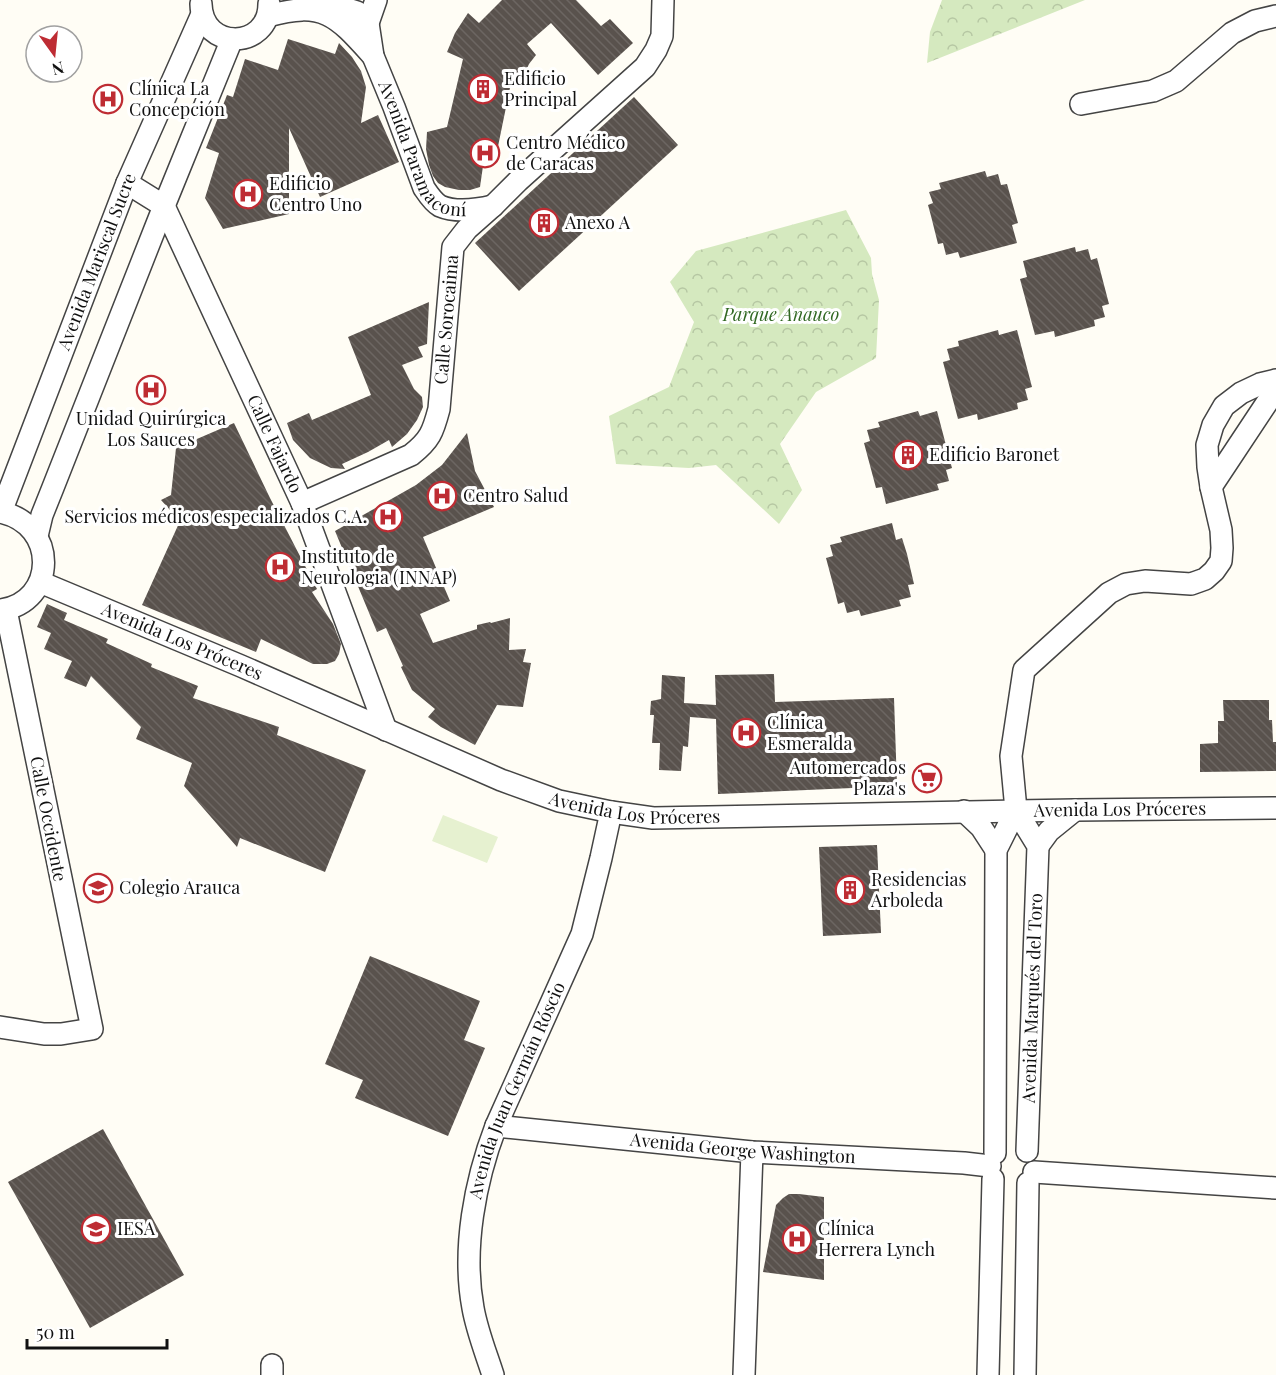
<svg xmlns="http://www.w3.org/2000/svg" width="1276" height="1375" font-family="'Playfair Display',serif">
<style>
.park{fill:url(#park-crowns)}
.pitch{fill:#e6f1d0}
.building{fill:url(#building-back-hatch)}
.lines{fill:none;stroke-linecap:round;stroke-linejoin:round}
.minor-casing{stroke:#444;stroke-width:24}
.minor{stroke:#fff;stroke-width:21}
.labels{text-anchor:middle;stroke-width:6;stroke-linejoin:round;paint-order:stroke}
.poi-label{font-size:18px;fill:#111;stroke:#fff;text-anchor:start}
.street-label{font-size:18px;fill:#111;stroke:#fff}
.park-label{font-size:18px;font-style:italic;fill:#316822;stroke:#fff}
</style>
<defs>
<pattern id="park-crowns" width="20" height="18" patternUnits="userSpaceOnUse" patternTransform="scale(1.5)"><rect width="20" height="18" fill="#d5e9bf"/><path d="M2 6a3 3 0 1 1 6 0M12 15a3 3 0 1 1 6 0" fill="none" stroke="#b6c7a3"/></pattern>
<pattern id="building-back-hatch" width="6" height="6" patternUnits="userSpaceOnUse" patternTransform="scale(1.5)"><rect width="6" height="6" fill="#59524d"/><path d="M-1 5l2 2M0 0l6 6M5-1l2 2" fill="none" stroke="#6c6662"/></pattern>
</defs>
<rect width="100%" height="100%" fill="#fffdf5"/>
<g class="park">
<polygon points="942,0 1085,0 927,63 930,32"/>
<polygon points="846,210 871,258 872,274 879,300 876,358 816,392 780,444 802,490 779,524 716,465 689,468 616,464 609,416 669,387 694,322 670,282 696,251"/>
</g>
<polygon class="pitch" points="443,815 498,837 487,863 432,841"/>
<g class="building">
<polygon points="502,0 576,0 601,26 610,19 633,43 598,75 551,23 527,44 536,55 529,64 522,79 512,78 495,161 484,159 480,187 470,190 459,190 445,187 438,183 433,176 429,165 426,149 427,132 447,127 463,59 447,52 455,33 468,13 479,23"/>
<polygon points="288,39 335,54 339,43 352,57 361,71 366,87 361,123 378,115 399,162 320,197 289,128 289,214 223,229 205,198 219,153 206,148 227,95 233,97 245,59 278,70"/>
<polygon points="634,97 678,145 519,291 475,243"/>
<polygon points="985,171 987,177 998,174 1001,185 1007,184 1018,223 1012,225 1017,243 960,258 958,252 946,255 943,243 938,244 931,216 928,205 933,203 929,192 941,189 939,183"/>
<polygon points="1075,247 1076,252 1088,249 1091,260 1097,258 1109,304 1102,306 1105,317 1094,320 1095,326 1055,337 1054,331 1035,335 1020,279 1027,277 1023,261"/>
<polygon points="429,302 427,344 418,347 423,357 402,365 414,389 422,397 423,407 417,420 407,434 392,447 389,440 368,452 342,464 345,469 331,468 310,458 293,440 287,423 309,413 312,420 371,395 348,337"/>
<polygon points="998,330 999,335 1017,330 1032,387 1025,389 1028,400 1017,403 1018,409 996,415 978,420 977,414 958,419 943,362 950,360 947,349 959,346 958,341"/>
<polygon points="918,411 920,416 937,411 952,468 946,470 949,481 937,484 939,490 886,504 882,487 876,488 864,443 870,441 867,430 880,427 878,422"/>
<polygon points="234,423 270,498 317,589 312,592 333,624 341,644 339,654 335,661 327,664 313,664 261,639 256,652 142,605 180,521 161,500 171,495 176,448"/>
<polygon points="467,433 475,471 494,507 423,537 450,601 420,614 433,643 477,629 477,625 490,622 491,623 510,618 509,650 526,649 523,662 531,663 523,707 497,705 475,745 441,727 428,717 435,709 412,690 401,667 403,666 386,628 377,632 335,531 416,485 442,465"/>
<polygon points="892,523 896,540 902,538 907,554 914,584 908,585 911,597 899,600 901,606 861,616 859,610 847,613 844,602 838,604 834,588 826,558 833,556 830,545 842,542 840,537"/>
<polygon points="47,604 67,613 64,620 108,639 106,643 152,664 151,667 198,686 193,698 279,727 277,735 366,770 325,872 240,838 237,847 184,786 192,763 136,739 141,727 91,676 86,687 64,678 72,661 44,649 51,633 37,627"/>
<polygon points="774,674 775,702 894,698 897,786 718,794 716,719 690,717 688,747 683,746 681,771 659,770 660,743 652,743 654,715 650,715 651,701 661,699 662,675 685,677 684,703 716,705 715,675"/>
<polygon points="1223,700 1269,700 1269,720 1272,720 1273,742 1276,742 1276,771 1200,772 1200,744 1218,743 1218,721 1224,721"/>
<polygon points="877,845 881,933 823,936 819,847"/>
<polygon points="370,956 480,1001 464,1040 485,1048 448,1136 355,1098 363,1080 325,1064"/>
<polygon points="103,1129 184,1275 90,1328 8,1182"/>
<polygon points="789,1194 799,1194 824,1197 824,1280 763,1272 776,1205 783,1198"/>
</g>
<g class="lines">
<g class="minor-casing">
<g id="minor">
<path id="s1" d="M318 0 357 12 368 23 373 56 394 107 424 188C428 194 433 202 440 206 456 213 476 210 493 206"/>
<path d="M201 4C202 51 269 50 269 4"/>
<path d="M268 16C324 0 337 16 373 56"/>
<polyline points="368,23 376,0"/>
<polyline points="1081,104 1153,91 1176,81 1232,33 1255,21 1276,16"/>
<path id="s2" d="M127 183 164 206 302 503 386 730"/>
<polyline points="1211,487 1276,389"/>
<path id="s3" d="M302 503 411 455C430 440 433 432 439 409L453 247 467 229 493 206 518 181 645 67 656 50 662 36 663 0"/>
<path d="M0 512C59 524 57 603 0 610"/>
<path id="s4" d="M1 512 127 183 202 14"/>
<polyline points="37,536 42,515 52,490 164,206 232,39"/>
<path id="s5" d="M40 582 241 666 501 780 559 801 611 812 653 818 1075 810 1276 808"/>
<polyline points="964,811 981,827 996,850"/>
<polyline points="1038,846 1049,831 1075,810"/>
<polyline points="0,1027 44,1034 61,1034 92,1029 6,610"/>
<path id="s6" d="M496 1126 752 1152 964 1163 990 1166"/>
<path id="s7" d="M1027 1151 1038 846 1016 810 1011 756 1024 670 1109 593 1126 584 1145 581 1191 584 1205 579 1214 571 1221 561 1222 548 1221 530 1211 487 1208 467 1207 445 1213 425 1224 406 1241 393 1260 384 1276 380"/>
<polyline points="995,1153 996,850 1016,810"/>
<polyline points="1034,1172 1276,1188"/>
<polyline points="272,1375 272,1365"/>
<path id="s8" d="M493 1375C486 1353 477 1331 473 1308 462 1249 475 1181 496 1126L582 934 601 858 611 812"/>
<polyline points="744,1375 752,1152"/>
<polyline points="988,1375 993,1179"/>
<polyline points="1025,1375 1028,1183"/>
</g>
</g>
<use href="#minor" class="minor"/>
</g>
<defs>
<g id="building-ring" transform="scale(1.5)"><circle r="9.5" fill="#fff" stroke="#be2c33" stroke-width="1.5"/><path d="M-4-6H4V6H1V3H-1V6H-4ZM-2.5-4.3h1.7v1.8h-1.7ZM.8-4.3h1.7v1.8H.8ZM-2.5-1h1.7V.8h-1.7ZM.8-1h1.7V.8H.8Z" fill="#be2c33"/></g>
<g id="hospital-ring" transform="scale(1.5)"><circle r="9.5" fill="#fff" stroke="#be2c33" stroke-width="1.5"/><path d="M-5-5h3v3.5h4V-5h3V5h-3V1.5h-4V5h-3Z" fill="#be2c33"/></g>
<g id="supermarket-ring" transform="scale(1.5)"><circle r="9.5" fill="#fff" stroke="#be2c33" stroke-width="1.5"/><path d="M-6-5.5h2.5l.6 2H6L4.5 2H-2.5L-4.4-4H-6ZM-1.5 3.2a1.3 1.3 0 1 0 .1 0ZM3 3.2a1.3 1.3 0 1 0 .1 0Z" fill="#be2c33"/></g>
<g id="school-ring" transform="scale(1.5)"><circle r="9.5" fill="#fff" stroke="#be2c33" stroke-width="1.5"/><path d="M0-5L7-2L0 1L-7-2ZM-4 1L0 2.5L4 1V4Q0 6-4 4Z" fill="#be2c33"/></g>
<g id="university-ring" transform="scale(1.5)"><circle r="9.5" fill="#fff" stroke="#be2c33" stroke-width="1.5"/><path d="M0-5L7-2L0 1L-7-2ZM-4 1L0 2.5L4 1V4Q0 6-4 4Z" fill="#be2c33"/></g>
</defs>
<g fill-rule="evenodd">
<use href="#building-ring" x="483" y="89"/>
<use href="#hospital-ring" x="108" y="99"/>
<use href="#hospital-ring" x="485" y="153"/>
<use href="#hospital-ring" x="248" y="194"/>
<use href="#building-ring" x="544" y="223"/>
<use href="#hospital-ring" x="151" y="390"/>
<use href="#building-ring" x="908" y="455"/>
<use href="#hospital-ring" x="442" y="496"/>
<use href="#hospital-ring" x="388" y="517"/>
<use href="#hospital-ring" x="280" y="567"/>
<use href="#hospital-ring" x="746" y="733"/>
<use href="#supermarket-ring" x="927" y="778"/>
<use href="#school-ring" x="98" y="888"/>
<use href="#building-ring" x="850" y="890"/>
<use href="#university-ring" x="96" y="1229"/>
<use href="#hospital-ring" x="797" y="1239"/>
</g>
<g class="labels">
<g class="poi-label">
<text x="504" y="85">Edificio<tspan x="504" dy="21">Principal</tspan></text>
<text x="129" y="95">Clínica La<tspan x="129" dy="21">Concepción</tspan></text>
<text x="506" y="149">Centro Médico<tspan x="506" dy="21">de Caracas</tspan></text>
<text x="269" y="190">Edificio<tspan x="269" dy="21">Centro Uno</tspan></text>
<text x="565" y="229">Anexo A</text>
<text x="151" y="425" text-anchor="middle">Unidad Quirúrgica<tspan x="151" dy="21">Los Sauces</tspan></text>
<text x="929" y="461">Edificio Baronet</text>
<text x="463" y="502">Centro Salud</text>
<text x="367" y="523" text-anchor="end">Servicios médicos especializados C.A.</text>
<text x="301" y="563">Instituto de<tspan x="301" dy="21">Neurologia (INNAP)</tspan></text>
<text x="767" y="729">Clínica<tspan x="767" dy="21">Esmeralda</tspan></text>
<text x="906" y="774" text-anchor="end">Automercados<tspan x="906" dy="21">Plaza's</tspan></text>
<text x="871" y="886">Residencias<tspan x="871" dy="21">Arboleda</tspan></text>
<text x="119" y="894">Colegio Arauca</text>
<text x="117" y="1235">IESA</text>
<text x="818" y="1235">Clínica<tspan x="818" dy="21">Herrera Lynch</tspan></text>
</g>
<g class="street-label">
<text dy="6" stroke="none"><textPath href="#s1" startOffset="200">Avenida Paramaconí</textPath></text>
<text dy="6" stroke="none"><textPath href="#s4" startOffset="268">Avenida Mariscal Sucre</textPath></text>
<text dy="6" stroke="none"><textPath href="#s3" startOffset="264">Calle Sorocaima</textPath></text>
<text dy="6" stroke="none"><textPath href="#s2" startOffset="306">Calle Fajardo</textPath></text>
<text dy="6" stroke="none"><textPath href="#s5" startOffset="154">Avenida Los Próceres</textPath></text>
<text dy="6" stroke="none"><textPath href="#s5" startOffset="640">Avenida Los Próceres</textPath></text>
<text dy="6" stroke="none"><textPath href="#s5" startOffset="1126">Avenida Los Próceres</textPath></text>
<text transform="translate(48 819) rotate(79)" y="6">Calle Occidente</text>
<text dy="6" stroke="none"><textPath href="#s7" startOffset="153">Avenida Marqués del Toro</textPath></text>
<text dy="6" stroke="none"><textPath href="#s8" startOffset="296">Avenida Juan Germán Róscio</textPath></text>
<text dy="6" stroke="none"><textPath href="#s6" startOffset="248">Avenida George Washington</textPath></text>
</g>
<g class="park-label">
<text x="781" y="321">Parque Anauco</text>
</g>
</g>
<g transform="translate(54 54) rotate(165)"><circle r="28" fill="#ffffff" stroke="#a0a0a0" stroke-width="1.5"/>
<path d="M0-4.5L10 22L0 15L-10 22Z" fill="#be2c33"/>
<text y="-9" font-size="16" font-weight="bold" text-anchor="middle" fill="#111111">N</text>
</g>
<path d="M27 1339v9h140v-9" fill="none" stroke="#111111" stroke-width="3"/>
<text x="36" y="1339" font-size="18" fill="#111111" stroke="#ffffff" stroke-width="4.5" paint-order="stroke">50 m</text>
</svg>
